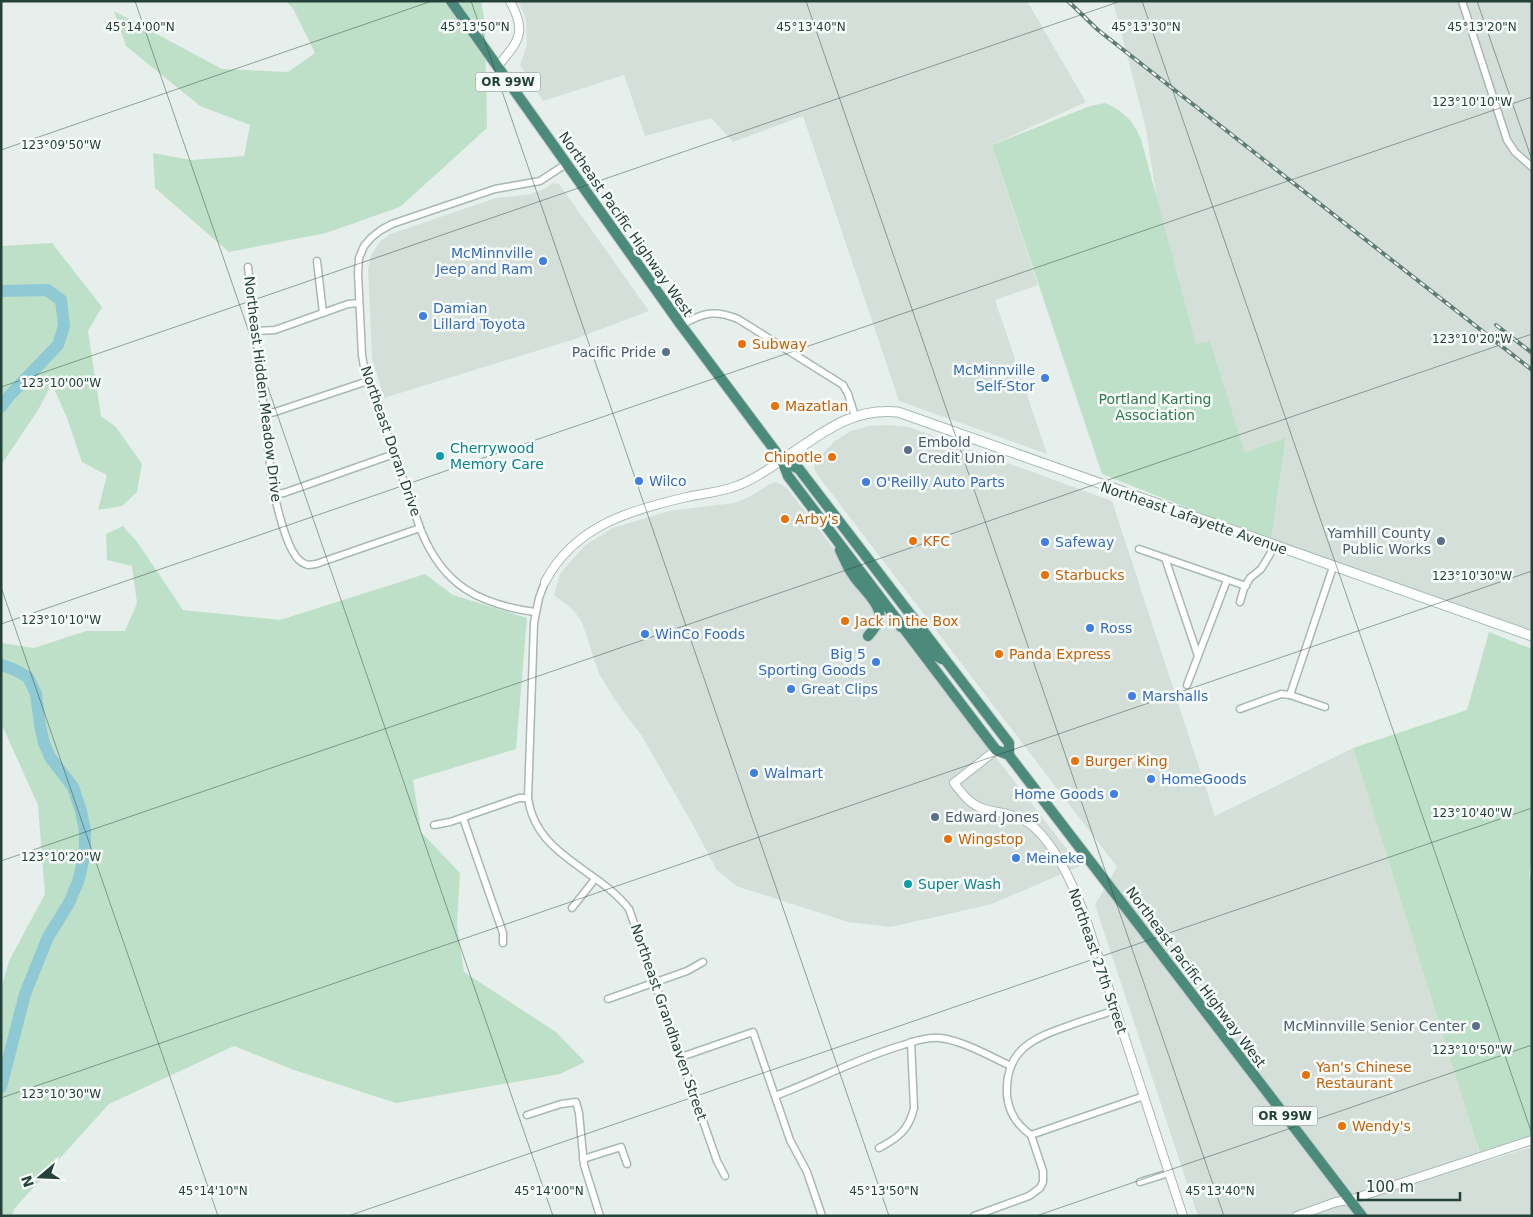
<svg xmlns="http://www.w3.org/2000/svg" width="1533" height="1217" font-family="'DejaVu Sans',sans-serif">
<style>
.built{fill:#d4dfda}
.green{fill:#bfe0c8}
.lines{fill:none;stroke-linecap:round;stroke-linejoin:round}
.river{stroke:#8ec9d4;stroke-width:12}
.minor-casing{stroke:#a8b8b2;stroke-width:9}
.tertiary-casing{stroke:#a8b8b2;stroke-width:10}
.secondary-casing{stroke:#a4bbb3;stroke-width:11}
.trunk-casing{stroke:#c2cac8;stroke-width:12}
.minor{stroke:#fff;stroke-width:6}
.tertiary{stroke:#fff;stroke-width:8}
.secondary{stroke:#fff;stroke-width:9}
.trunk{stroke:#4c8a7c;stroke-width:10}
.rail-casing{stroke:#5f7d75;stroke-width:4}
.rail{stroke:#f7fbf9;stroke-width:2;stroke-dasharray:5.5;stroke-linecap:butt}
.ticks{fill:none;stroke:#24423a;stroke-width:1;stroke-opacity:0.45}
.shop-dot{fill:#3f7fe0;stroke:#f7fbf9;stroke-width:2}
.food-dot{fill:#e8710a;stroke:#f7fbf9;stroke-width:2}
.service-dot{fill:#5c6f8a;stroke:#f7fbf9;stroke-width:2}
.culture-dot{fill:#0f9aa8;stroke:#f7fbf9;stroke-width:2}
.labels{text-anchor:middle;stroke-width:5;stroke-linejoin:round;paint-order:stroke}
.shield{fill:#f7fbf9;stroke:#637a73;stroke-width:1}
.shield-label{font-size:12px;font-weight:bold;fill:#24423a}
.street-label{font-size:14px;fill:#24423a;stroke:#f7fbf9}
.shop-label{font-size:14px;fill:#366cbe;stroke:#f7fbf9;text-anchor:start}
.food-label{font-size:14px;fill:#c56008;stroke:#f7fbf9;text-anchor:start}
.service-label{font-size:14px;fill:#4e5e75;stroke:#f7fbf9;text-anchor:end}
.park-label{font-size:14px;fill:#2d7a4b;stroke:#f7fbf9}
.culture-label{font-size:14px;fill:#0d838f;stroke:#f7fbf9;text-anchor:start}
.ticks-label{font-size:12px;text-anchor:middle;fill:#24423a;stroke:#f7fbf9;stroke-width:5;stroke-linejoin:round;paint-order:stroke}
</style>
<rect width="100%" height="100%" fill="#e6efeb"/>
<g class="built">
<polygon points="518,1 1027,1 1086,102 992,145 1038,285 995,300 1047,454 899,401 803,116 733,142 711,118 645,136 624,75 543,101 520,65 527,45 526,19"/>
<polygon points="1113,1 1532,1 1532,630 1271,541 1286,439 1245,452 1210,341 1196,345 1157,200 1146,129"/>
<polygon points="553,183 559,184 649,311 575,339 384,398 372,358 368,269 371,255 380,242 390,234 496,198 531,194 544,189"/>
<polygon points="888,425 909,427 1112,501 1215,816 1353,748 1477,1144 1480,1163 1532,1147 1532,1216 1282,1216 1281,1214 1277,1216 1198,1216 1095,905 1117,867 816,473 814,467 816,460 835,441 851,431 869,426"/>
<polygon points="776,482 786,487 1080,866 992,904 891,927 848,922 736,886 716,869 693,825 642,736 617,703 599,674 582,622 573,610 554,595 560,574 584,546 613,528 669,511 734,503 749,497 770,484"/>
</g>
<g class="green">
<polygon points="286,1 481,1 485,24 487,128 400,207 326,233 229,252 155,188 153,153 191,160 244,156 250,125 200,106 126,46 114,11 222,69 288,72 315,53 294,10"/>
<path d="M1105 103C1124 111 1133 121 1141 139L1196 344 1210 341 1245 452 1286 438 1271 541 1102 474 992 145 1090 106Z"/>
<polygon points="52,243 102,307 88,331 101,416 116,427 142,464 137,492 122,506 98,510 107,475 82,462 67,418 52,384 38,410 1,465 1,246"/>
<polygon points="123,526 138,543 183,610 280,620 425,574 453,595 527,618 516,749 413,780 421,832 460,873 457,926 464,972 556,1032 585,1062 560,1074 396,1103 294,1070 234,1046 109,1104 14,1209 12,1216 1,1216 1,989 9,961 45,894 38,805 1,723 1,643 34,648 86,631 125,631 137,603 132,566 107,560 106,534"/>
<polygon points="1489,632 1532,649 1532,855 1529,875 1532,875 1532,1140 1481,1157 1353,748 1467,710"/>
</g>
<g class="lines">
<g class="river">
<polyline points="1,291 47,290 61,300 64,326 58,345 9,396 1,407"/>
<polyline points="1,665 13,669 28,677 36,694 40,725 44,743 50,757 73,787 81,811 85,831 85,853 78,882 69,903 48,937 25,994 1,1087"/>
</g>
<g class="minor-casing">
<g id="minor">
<polyline points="1462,1 1507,140 1515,152 1532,167"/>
<polyline points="317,261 323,313"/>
<path d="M248 267 272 484C276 503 286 546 298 559 301 562 304 564 308 565L316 564 420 528"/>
<path d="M681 325C703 313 714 309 738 319L843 385 848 394 855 416"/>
<polyline points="255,331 275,330 348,304 359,303"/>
<polyline points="265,414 275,412 368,381"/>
<polyline points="274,494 284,493 394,454"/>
<polyline points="1139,549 1246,586"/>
<polyline points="1165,558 1198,656"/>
<path d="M545 582 539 598 534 623 528 798C536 856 597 868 629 909L717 1161 725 1176"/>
<polyline points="1240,602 1244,588 1250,578 1261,569 1275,546"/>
<path d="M535 612C478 604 442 585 420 528L364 367 362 355 358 273 359 258 364 246 372 237 381 230 392 224 495 189 540 181 566 164"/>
<polyline points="1187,685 1227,580"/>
<polyline points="1325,707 1290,695 1333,567"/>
<polyline points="1240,709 1281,694 1290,695"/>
<polyline points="463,818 503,933 503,943"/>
<polyline points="434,825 450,822 519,798 528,798"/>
<polyline points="572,908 595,879"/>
<polyline points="608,999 687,971 703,962"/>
<polyline points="681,1057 753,1032 790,1140 807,1172 822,1216"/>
<path d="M775 1096C818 1080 858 1058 903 1045 915 1041 927 1037 940 1038 964 1041 989 1056 1011 1066"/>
<polyline points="527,1115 561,1104 576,1102 579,1113 584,1165 600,1216"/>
<path d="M1031 1135C1017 1125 1008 1112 1007 1094 1005 1050 1033 1038 1068 1026 1084 1020 1100 1015 1116 1010"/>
<polyline points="1031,1135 1144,1096"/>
<path d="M879 1148C898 1138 909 1130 914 1108L911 1042"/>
<polyline points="583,1159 621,1147 627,1164"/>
<polyline points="1140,1182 1169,1173"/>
<polyline points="974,1216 1029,1196 1040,1188 1043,1182 1043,1171 1031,1135"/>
</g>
</g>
<g class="tertiary-casing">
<g id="tertiary">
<path d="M497 67C518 41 528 34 510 1"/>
<path d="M545 582C574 526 630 510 687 497 705 493 723 492 739 485 755 479 769 469 782 460"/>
<path d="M996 750 954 783C961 792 968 802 979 807 993 813 1010 812 1024 820 1052 836 1072 883 1084 913L1183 1216"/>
<polyline points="1297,1216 1336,1202 1350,1200 1532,1140"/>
</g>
</g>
<g class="secondary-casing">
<path id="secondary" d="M782 460C820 435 850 407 898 412L1532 636"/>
</g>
<g class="trunk-casing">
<g id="trunk">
<polyline points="451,1 681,325 782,460 788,476 996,750 1009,755 1011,758 1362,1216"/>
<polyline points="782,460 799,469 1009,743 1009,755"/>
<path d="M840 550C844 558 847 567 853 575 860 586 875 598 879 611 881 621 874 629 868 636"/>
<polyline points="901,627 914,630 931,653 942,659"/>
</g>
</g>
<use href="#minor" class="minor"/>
<use href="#tertiary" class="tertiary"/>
<use href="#secondary" class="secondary"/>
<use href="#trunk" class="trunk"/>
<g class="rail-casing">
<g id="rail">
<polyline points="1068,1 1098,30 1532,370"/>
<polyline points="1496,325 1532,353"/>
</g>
</g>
<use href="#rail" class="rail"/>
</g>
<path class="ticks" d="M135 1 553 1216M471 1 889 1216M806 1 1224 1216M1142 1 1532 1134M1477 1 1532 160M1 150 432 1M1 387 1121 1M1 587 218 1216M1 624 1532 97M1 861 1532 334M1 1098 1532 571M348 1216 1532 808M1036 1216 1532 1045"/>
<g class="shop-dot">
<circle cx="543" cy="261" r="5"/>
<circle cx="423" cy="316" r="5"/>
<circle cx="1045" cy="378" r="5"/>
<circle cx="639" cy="481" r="5"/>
<circle cx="866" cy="482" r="5"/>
<circle cx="1045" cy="542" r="5"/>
<circle cx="1090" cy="628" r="5"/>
<circle cx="645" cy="634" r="5"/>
<circle cx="876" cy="662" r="5"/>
<circle cx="791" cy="689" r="5"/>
<circle cx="1132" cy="696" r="5"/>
<circle cx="754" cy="773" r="5"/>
<circle cx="1151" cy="779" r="5"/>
<circle cx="1114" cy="794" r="5"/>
<circle cx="1016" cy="858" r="5"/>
</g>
<g class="food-dot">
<circle cx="742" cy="344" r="5"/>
<circle cx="775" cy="406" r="5"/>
<circle cx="832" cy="457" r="5"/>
<circle cx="785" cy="519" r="5"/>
<circle cx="913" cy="541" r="5"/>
<circle cx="1045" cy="575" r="5"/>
<circle cx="845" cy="621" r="5"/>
<circle cx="999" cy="654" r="5"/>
<circle cx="1075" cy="761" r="5"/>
<circle cx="948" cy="839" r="5"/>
<circle cx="1306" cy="1075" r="5"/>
<circle cx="1342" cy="1126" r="5"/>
</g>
<g class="service-dot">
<circle cx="666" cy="352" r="5"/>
<circle cx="908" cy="450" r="5"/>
<circle cx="1441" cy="541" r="5"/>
<circle cx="935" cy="817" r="5"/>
<circle cx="1476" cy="1026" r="5"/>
</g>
<g class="culture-dot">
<circle cx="440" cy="456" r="5"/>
<circle cx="908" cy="884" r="5"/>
</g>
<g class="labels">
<g class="shield">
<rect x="475.5" y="72.5" width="65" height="19" rx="4"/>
<rect x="1252.5" y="1106.5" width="65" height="19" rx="4"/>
</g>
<g class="shield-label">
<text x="508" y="86">OR 99W</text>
<text x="1285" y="1120">OR 99W</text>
</g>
<g class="street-label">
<text transform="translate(626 224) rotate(55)" y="5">Northeast Pacific Highway West</text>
<text transform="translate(263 389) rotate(83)" y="5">Northeast Hidden Meadow Drive</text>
<text transform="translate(391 441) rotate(71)" y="5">Northeast Doran Drive</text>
<text transform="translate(1194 518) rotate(19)" y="5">Northeast Lafayette Avenue</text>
<text transform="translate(1098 961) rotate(71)" y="5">Northeast 27th Street</text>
<text transform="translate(1196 977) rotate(53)" y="5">Northeast Pacific Highway West</text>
<text transform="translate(669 1022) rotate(71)" y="5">Northeast Grandhaven Street</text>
</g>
<g class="shop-label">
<text x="533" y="258" text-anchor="end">McMinnville<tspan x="533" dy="16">Jeep and Ram</tspan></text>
<text x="433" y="313">Damian<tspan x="433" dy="16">Lillard Toyota</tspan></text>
<text x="1035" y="375" text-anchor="end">McMinnville<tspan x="1035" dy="16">Self-Stor</tspan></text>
<text x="649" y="486">Wilco</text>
<text x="876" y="487">O'Reilly Auto Parts</text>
<text x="1055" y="547">Safeway</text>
<text x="1100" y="633">Ross</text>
<text x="655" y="639">WinCo Foods</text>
<text x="866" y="659" text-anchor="end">Big 5<tspan x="866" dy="16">Sporting Goods</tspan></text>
<text x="801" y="694">Great Clips</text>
<text x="1142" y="701">Marshalls</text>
<text x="764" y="778">Walmart</text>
<text x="1161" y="784">HomeGoods</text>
<text x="1104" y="799" text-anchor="end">Home Goods</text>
<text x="1026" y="863">Meineke</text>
</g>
<g class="food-label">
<text x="752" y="349">Subway</text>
<text x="785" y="411">Mazatlan</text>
<text x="822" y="462" text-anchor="end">Chipotle</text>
<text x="795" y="524">Arby's</text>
<text x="923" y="546">KFC</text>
<text x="1055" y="580">Starbucks</text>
<text x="855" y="626">Jack in the Box</text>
<text x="1009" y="659">Panda Express</text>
<text x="1085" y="766">Burger King</text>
<text x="958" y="844">Wingstop</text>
<text x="1316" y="1072">Yan's Chinese<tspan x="1316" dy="16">Restaurant</tspan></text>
<text x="1352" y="1131">Wendy's</text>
</g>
<g class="service-label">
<text x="656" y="357">Pacific Pride</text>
<text x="918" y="447" text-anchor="start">Embold<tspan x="918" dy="16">Credit Union</tspan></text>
<text x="1431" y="538">Yamhill County<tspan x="1431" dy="16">Public Works</tspan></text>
<text x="945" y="822" text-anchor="start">Edward Jones</text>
<text x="1466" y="1031">McMinnville Senior Center</text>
</g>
<g class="park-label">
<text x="1155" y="404">Portland Karting<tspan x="1155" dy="16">Association</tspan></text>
</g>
<g class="culture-label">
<text x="450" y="453">Cherrywood<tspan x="450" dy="16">Memory Care</tspan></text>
<text x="918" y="889">Super Wash</text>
</g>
</g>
<g class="ticks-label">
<text x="140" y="31">45°14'00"N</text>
<text x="475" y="31">45°13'50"N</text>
<text x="811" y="31">45°13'40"N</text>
<text x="1146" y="31">45°13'30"N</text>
<text x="1482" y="31">45°13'20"N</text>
<text x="1472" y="106">123°10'10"W</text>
<text x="61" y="149">123°09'50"W</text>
<text x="1472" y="343">123°10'20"W</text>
<text x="61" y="387">123°10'00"W</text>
<text x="1472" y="580">123°10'30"W</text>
<text x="61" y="624">123°10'10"W</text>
<text x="1472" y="817">123°10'40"W</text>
<text x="61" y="861">123°10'20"W</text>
<text x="1472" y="1054">123°10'50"W</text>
<text x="61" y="1098">123°10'30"W</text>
<text x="213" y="1195">45°14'10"N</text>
<text x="549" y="1195">45°14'00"N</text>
<text x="884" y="1195">45°13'50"N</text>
<text x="1220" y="1195">45°13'40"N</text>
</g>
<rect width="1533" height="1217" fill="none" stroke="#24423a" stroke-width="5"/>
<g transform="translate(40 1177) rotate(251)" stroke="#f7fbf9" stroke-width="4" paint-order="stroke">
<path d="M0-4L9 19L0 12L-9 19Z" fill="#24423a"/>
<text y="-8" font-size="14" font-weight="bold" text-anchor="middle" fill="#24423a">N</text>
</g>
<path d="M1358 1192v8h102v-8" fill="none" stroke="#24423a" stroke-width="2.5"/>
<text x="1366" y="1192" font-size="15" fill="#24423a" stroke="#f7fbf9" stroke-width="4" paint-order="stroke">100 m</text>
</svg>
